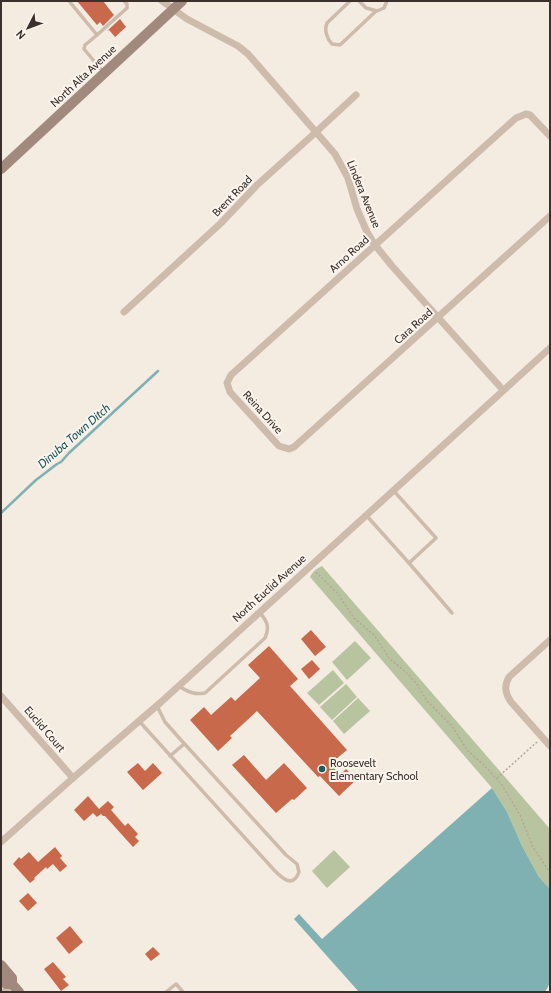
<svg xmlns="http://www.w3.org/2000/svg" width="551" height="993" font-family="Cabin,sans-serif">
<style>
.green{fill:#b8c4a0}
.water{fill:#7fb0b2}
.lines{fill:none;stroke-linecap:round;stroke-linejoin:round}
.stream{stroke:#7fb0b2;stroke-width:2.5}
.building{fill:#c8694b}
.path{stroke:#b9a596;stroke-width:1.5;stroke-dasharray:2 2;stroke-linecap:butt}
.lane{stroke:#cdbbac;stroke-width:3.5}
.street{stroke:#cdbbac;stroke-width:7}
.secondary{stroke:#a18a7d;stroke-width:10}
.poi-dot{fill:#1f5a5e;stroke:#fbf5ee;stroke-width:1.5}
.labels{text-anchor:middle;stroke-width:4;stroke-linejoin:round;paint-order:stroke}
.street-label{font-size:11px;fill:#3b302b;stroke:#fbf5ee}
.poi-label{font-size:11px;fill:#3b302b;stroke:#fbf5ee;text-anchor:start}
.water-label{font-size:12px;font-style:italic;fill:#1f5a5e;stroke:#fbf5ee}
</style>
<rect width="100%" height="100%" fill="#f4ebe1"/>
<g class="green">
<path d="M322 566 550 829V889L539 877 522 846 507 812 492 788 310 577C313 571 316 569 322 566Z"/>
<polygon points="355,641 371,658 347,680 332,662"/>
<polygon points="333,670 344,683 319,705 307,693"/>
<polygon points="346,684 357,697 332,720 320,707"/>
<polygon points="358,698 370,711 344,734 333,721"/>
<polygon points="334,850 350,867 327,888 312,871"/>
</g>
<polygon class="water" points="492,788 507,812 522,846 539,877 550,889 550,983 545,992 359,992 294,919 299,914 322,939"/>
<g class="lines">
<polyline class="stream" points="1,513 36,480 57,464 61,462 69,453 158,371"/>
</g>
<g class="building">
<polygon points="77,1 103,1 114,15 103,26 100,22 97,25"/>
<polygon points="120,19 126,27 115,37 109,30 107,31"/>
<polygon points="311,630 326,647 315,656 301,639"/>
<polygon points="269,646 298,679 290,686 347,750 330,764 340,775 346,769 356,780 339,796 320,776 318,777 257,711 230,736 232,738 218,751 190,720 204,707 211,715 231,697 235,701 260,678 248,665"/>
<polygon points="312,660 320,669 309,679 301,669"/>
<polygon points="244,755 266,780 284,763 307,788 294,800 292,799 276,813 232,765"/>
<polygon points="138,763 145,771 153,763 162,773 143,790 127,772"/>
<polygon points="88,796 99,809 108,801 114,807 111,810 125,826 128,823 138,834 135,837 139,841 133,847 105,816 103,816 101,814 97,817 93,813 84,821 74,810"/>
<polygon points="55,847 62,856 60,858 67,866 60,872 53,864 47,869 46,867 34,878 35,879 30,883 13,864 19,857 21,859 29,852 38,862"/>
<polygon points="28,893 37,903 28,911 19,901"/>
<polygon points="70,926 83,942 69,954 56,938"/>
<polygon points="153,947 160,954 151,961 145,954"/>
<polygon points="53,962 66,977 63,979 69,985 61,991 44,969"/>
</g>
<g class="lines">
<g class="path">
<polyline points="316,572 338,594 354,618 375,636 389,658 409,675 416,683 427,701 452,726 467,750 485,766 502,785 520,815 533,847 550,873"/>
<polyline points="497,778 537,742"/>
</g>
<g class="lane">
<polyline points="69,1 97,35 85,45 84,49 104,73"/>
<path d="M350 1 327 23C324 30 327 39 332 44L340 45 376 11"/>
<polyline points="359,1 366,8 377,11 384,8 387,1"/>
<polyline points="97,35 127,8 127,4 124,1"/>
<polyline points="366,515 409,563 436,538 393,490"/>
<polyline points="409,563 452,613"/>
<path d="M179 686C188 692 195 695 205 693L265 638C270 627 267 621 260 613"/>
<path d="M139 721 275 871C283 879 293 888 299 872L297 864 286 855 181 740 165 722 157 706"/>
<polyline points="170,756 184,744"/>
<polyline points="166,992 176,984 183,992"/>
</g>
<g class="street">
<polyline points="162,1 187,19 238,46 248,54 335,154 348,178 357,209 367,232 375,245 392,266 503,390"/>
<polyline points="550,136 530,115 526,114 516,118 231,375 227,383 230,392 279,446 289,449 294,447 550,216"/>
<polyline points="124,312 221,223 257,185 316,132 356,95"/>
<path d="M550 640 509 677C504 686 505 693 511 702L550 746"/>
<polyline points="1,696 73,778"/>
<polyline points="1,842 73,778 160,703 550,348"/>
<polyline points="4,992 12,984"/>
</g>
<g class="secondary">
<polyline points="1,169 182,1"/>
<polyline points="1,965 12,978 12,984"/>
<polyline points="1,978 6,984 12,984 19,992"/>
</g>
</g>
<circle class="poi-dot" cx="322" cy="769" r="4"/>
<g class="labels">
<g class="street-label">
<text transform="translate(83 76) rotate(-43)" y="4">North Alta Avenue</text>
<text transform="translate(364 194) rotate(68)" y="4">Lindera Avenue</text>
<text transform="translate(232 196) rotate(-46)" y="4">Brent Road</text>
<text transform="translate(349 254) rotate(-42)" y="4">Arno Road</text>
<text transform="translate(413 326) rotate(-42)" y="4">Cara Road</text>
<text transform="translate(263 412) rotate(48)" y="4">Reina Drive</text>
<text transform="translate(269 588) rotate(-42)" y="4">North Euclid Avenue</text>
<text transform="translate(45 729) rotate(49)" y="4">Euclid Court</text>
</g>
<g class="poi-label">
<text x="330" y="767">Roosevelt<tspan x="330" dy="13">Elementary School</tspan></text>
</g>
<g class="water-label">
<text transform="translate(74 436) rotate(-41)" y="4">Dinuba Town Ditch</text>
</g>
</g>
<rect width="551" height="993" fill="none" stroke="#3b302b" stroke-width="4"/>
<g transform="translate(28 28) rotate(228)" stroke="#fbf5ee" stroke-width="3" paint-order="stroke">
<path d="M0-3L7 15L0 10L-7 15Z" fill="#3b302b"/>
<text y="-6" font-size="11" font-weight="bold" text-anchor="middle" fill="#3b302b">N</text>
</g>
</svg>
